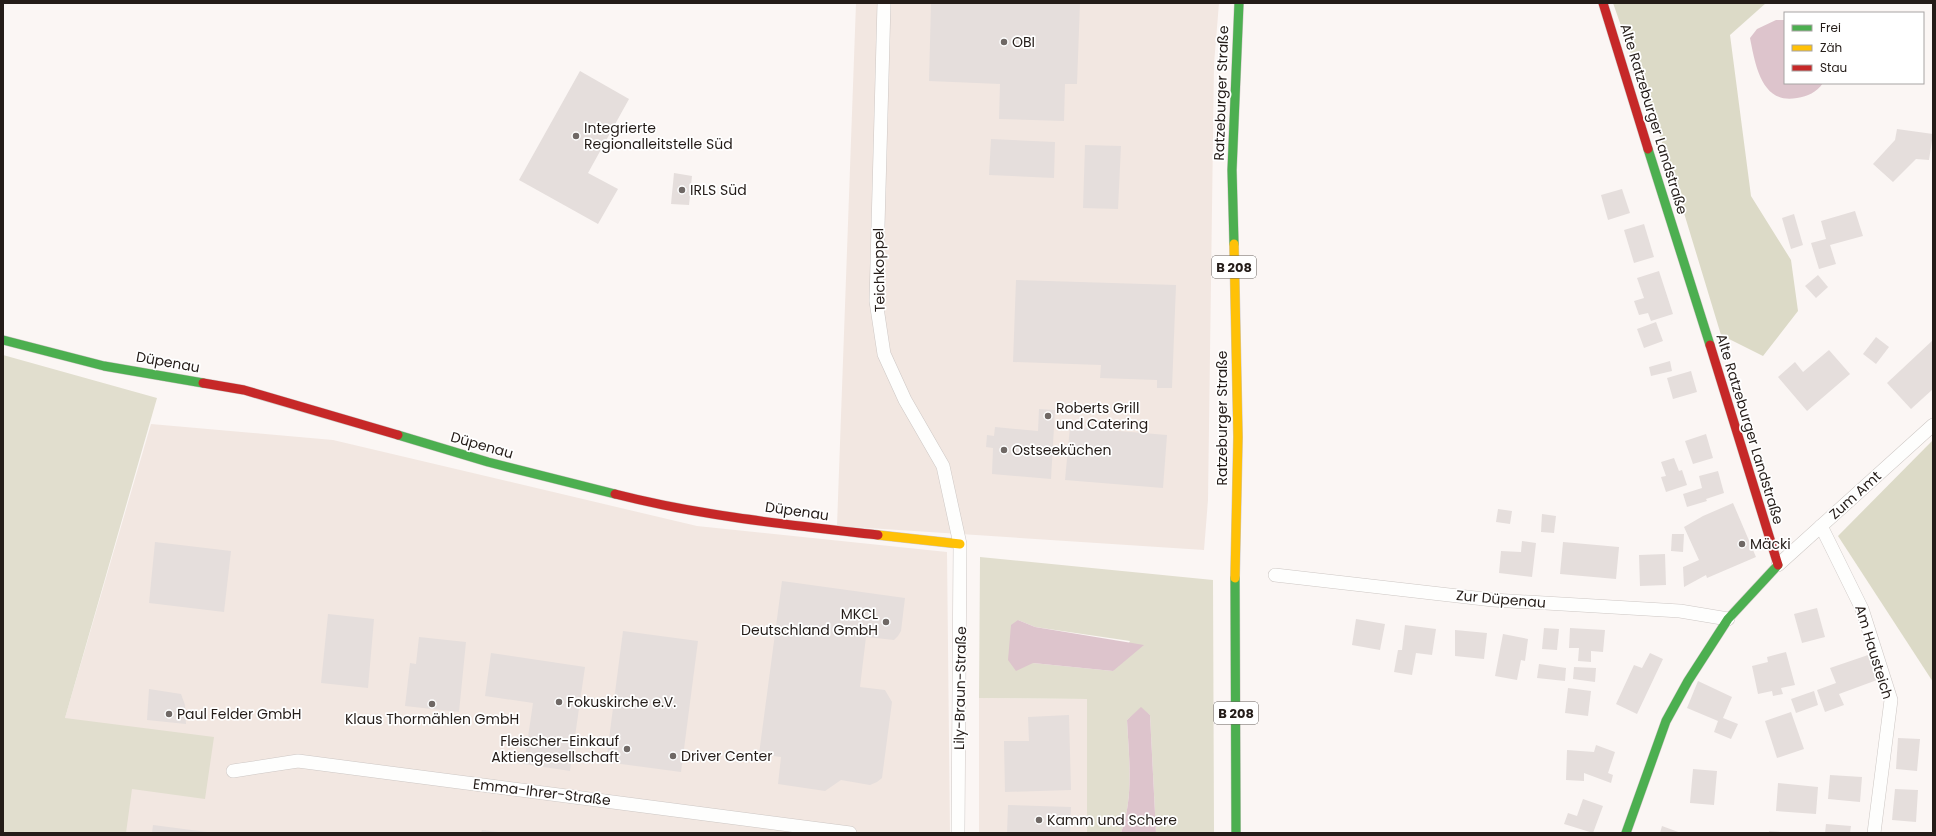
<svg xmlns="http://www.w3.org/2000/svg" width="1936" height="836" font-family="Poppins,sans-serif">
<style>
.built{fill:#f2e7e1}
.green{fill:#e1dece;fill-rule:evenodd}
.forest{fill:#dcdac7}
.water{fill:#ddc4cc}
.building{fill:#e5dedc}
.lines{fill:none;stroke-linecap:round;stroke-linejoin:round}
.street-casing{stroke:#cdc7c4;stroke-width:14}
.fast-casing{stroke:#cdc7c4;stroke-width:10}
.slow-casing{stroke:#cdc7c4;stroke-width:10}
.jam-casing{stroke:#cdc7c4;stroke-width:10}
.street{stroke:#fefefd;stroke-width:13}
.fast{stroke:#4caf50;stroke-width:9}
.slow{stroke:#ffc107;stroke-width:9}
.jam{stroke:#c62828;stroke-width:9}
.poi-dot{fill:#6f6865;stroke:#fff;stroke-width:1.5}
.labels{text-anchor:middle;stroke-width:3.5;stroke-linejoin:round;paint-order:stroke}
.shield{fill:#fff;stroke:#66605d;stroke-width:1}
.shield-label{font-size:13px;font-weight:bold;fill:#241c18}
.poi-label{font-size:14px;fill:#241c18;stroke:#fff;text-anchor:start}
.street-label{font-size:14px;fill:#241c18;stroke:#fff}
</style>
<rect width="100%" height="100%" fill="#fbf6f4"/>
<g class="built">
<polygon points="856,3 1219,3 1214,64 1208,500 1204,550 837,526"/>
<polygon points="151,424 333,440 697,526 947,552 950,833 27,833 65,718"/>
<polygon points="979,698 1087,699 1087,833 979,833"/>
</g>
<g class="green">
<polygon points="3,355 157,398 65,718 214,737 205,799 132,789 126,833 3,833"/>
<path d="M980 557 1213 580 1214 833H1156L1150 715 1141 708 1127 720C1129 758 1134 797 1121 833H1087V699L979 698ZM1018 620 1035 627 1130 641 1113 671 1033 663Z"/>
</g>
<g class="forest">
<polygon points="1613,3 1766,3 1730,35 1751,196 1791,260 1798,311 1763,356 1721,335 1667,157"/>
<polygon points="1933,440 1933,682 1838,536"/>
</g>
<g class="water">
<path d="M1776 20H1785V83H1823C1816 93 1808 96 1797 98 1761 105 1755 63 1750 38L1757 29Z"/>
<polygon points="1018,620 1035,627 1144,645 1113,671 1033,663 1016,671 1008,660 1011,625"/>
<path d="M1141 707 1150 715 1156 833H1121C1134 797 1129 758 1127 720Z"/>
</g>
<g class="building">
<polygon points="931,3 1080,3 1077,84 1065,84 1064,121 999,119 1000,84 929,81"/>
<polygon points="580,71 629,99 588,173 618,189 598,224 519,180"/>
<polygon points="1897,129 1933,134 1929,160 1916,159 1893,182 1873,164 1895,140"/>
<polygon points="991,139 1055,142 1054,178 989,175"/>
<polygon points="1085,145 1121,146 1118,209 1083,208"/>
<polygon points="674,173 692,176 689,205 671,204"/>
<polygon points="1622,189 1630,213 1608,220 1601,195"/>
<polygon points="1855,211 1863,236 1830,245 1836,264 1819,269 1811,243 1826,239 1821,221"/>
<polygon points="1794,214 1803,245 1791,249 1782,218"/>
<polygon points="1644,224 1654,257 1634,263 1624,230"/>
<polygon points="1659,271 1673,314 1651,321 1648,313 1639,315 1634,301 1644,298 1637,278"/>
<polygon points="1818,275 1828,287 1816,298 1805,286"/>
<polygon points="1016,280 1176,285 1172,388 1157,388 1157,380 1100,378 1101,365 1013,362"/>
<polygon points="1656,322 1663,341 1644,348 1637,329"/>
<polygon points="1876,337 1889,347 1876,364 1863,354"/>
<polygon points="1933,340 1933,389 1911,409 1887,383"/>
<polygon points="1829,350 1850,374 1807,411 1778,377 1795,362 1803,372"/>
<polygon points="1670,361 1672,371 1651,376 1649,367"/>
<polygon points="1691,371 1697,392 1673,399 1667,378"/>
<polygon points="1039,409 1055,410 1051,479 992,474 993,448 986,447 987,435 994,436 995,427 1038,431"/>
<polygon points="1070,427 1167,435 1163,488 1065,480"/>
<polygon points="1706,434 1713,458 1693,464 1685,441"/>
<polygon points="1674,458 1679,471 1682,470 1687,485 1666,492 1661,477 1666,476 1661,462"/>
<polygon points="1718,471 1724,493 1706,499 1707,501 1687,507 1683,494 1702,488 1699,476"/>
<polygon points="1733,503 1756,557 1707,578 1706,575 1684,587 1683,567 1699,560 1684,527 1703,516"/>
<polygon points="1498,509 1512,511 1510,524 1496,522"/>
<polygon points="1542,514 1556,516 1554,533 1541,532"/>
<polygon points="1672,534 1684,534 1683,552 1671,551"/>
<polygon points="1522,541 1536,543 1532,577 1499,573 1501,551 1521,552"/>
<polygon points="155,542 231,551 224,612 149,603"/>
<polygon points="1563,542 1619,547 1616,579 1560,574"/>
<polygon points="1665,554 1666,585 1640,586 1639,555"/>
<polygon points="782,581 905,598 901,631 898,636 894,640 866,637 860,687 885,690 892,702 882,778 877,782 870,785 841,780 825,791 778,784 781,757 759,754"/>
<polygon points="1817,608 1825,637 1802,643 1794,614"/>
<polygon points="328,614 374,619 368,688 321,683"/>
<polygon points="1356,619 1385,624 1380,650 1352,645"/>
<polygon points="1405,625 1436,629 1432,655 1416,653 1412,675 1394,672 1398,650 1402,650"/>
<polygon points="1544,628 1559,629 1557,650 1542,649"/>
<polygon points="1570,628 1605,630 1603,652 1591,651 1591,662 1578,661 1579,648 1569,648"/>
<polygon points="1455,630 1487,633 1484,659 1455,656"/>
<polygon points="623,631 698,641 681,772 606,762"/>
<polygon points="1503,634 1528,639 1525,661 1521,660 1517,680 1495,676"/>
<polygon points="419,637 466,642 459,712 405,706 410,663 416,664"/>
<polygon points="1786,652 1795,685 1781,688 1783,694 1773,696 1772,691 1758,694 1752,666 1768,662 1767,657"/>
<polygon points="491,653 585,667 570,771 524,764 533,703 485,696"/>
<polygon points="1650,653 1663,659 1637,714 1616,704 1634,665 1642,668"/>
<polygon points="1868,655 1877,680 1839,694 1844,705 1825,712 1817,690 1836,683 1830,668"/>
<polygon points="1539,664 1566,668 1565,681 1537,678"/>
<polygon points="1574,667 1596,668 1595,682 1573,679"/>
<polygon points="1698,681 1732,697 1723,718 1738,724 1731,739 1714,732 1718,721 1687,708"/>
<polygon points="1568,688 1591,691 1588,716 1565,713"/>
<polygon points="149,689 181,694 185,705 186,724 147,720"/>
<polygon points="1814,691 1818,705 1796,713 1791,699"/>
<polygon points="1791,712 1804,749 1777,758 1765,721"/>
<polygon points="1069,715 1071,790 1005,792 1004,741 1029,741 1028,717"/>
<polygon points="1898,738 1920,739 1917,771 1896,769"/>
<polygon points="1596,745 1615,752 1608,773 1613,775 1611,783 1584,773 1584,781 1566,780 1567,750 1594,752"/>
<polygon points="1693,769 1717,771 1714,805 1690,803"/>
<polygon points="1830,775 1862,777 1860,802 1828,799"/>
<polygon points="1778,783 1818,787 1816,814 1776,811"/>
<polygon points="1895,789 1918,790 1916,822 1892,820"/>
<polygon points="1583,799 1603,806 1593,833 1564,824 1568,813 1577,816"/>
<polygon points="1008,805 1071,807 1070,833 1007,833"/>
<polygon points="1826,824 1851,826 1850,833 1825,833"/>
<polygon points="153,825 207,832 207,833 152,833"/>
<polygon points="1662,826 1681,833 1660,833"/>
<polygon points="482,830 498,832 498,833 481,833"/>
<polygon points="1769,831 1782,832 1782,833 1769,833"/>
</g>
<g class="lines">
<g class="street-casing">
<g id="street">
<polyline points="884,3 876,301 884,354 905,400 943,466 960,544 958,833"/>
<polyline points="1821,526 1862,609 1891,700 1874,833"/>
<polyline points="1778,565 1933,425"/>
<polyline points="1275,575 1493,600 1680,611 1728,619"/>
<polyline points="233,771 298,761 850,833"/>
</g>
</g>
<g class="fast-casing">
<g id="fast">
<polyline points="1648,149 1710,345"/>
<polyline points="1234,244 1232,170 1239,3"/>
<polyline points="3,340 104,366 203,383"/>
<polyline points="398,435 488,462 615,494"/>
<polyline points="1235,578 1236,833"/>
<polyline points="1626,833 1666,721 1688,681 1728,619 1778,565"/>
</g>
</g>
<g class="slow-casing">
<g id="slow">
<polyline points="1234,244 1238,437 1235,578"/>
<polyline points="878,535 960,544"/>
</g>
</g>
<g class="jam-casing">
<g id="jam">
<polyline points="1603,3 1648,149"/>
<polyline points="1710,345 1778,565"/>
<polyline points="203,383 244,390 398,435"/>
<path d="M615 494C701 516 790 525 878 535"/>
</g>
</g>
<use href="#street" class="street"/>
<use href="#fast" class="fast"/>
<use href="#slow" class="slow"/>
<use href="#jam" class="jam"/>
</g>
<g class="poi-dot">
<circle cx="1004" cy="42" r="4"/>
<circle cx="576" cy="136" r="4"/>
<circle cx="682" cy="190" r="4"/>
<circle cx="1048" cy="416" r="4"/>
<circle cx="1004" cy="450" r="4"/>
<circle cx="1742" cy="544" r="4"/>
<circle cx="886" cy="622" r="4"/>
<circle cx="559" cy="702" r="4"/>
<circle cx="432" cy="704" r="4"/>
<circle cx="169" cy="714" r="4"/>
<circle cx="627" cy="749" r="4"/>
<circle cx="673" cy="756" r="4"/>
<circle cx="1039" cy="820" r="4"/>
</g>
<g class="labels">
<g class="shield">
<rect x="1212" y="256" width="44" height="22" rx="3"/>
<rect x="1214" y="702" width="44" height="22" rx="3"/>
</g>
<g class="shield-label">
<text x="1234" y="272">B 208</text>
<text x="1236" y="718">B 208</text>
</g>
<g class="poi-label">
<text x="1012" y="47">OBI</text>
<text x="584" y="133">Integrierte<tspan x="584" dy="16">Regionalleitstelle Süd</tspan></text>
<text x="690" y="195">IRLS Süd</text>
<text x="1056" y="413">Roberts Grill<tspan x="1056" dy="16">und Catering</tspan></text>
<text x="1012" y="455">Ostseeküchen</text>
<text x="1750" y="549">Mäcki</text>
<text x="878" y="619" text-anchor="end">MKCL<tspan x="878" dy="16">Deutschland GmbH</tspan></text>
<text x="567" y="707">Fokuskirche e.V.</text>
<text x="177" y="719">Paul Felder GmbH</text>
<text x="432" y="724" text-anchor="middle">Klaus Thormählen GmbH</text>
<text x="619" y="746" text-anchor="end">Fleischer-Einkauf<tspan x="619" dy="16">Aktiengesellschaft</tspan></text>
<text x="681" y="761">Driver Center</text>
<text x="1047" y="825">Kamm und Schere</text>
</g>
<g class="street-label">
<text transform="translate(1221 93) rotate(-88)" y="5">Ratzeburger Straße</text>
<text transform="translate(1654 119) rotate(73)" y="5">Alte Ratzeburger Landstraße</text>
<text transform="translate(879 270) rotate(-91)" y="5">Teichkoppel</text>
<text transform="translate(168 362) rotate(10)" y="5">Düpenau</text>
<text transform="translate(1222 418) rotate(-90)" y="5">Ratzeburger Straße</text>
<text transform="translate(1750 429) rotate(73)" y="5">Alte Ratzeburger Landstraße</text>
<text transform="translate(482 445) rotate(16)" y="5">Düpenau</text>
<text transform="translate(1855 495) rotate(-42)" y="5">Zum Amt</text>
<text transform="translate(797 511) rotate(8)" y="5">Düpenau</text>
<text transform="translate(1501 599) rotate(5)" y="5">Zur Düpenau</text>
<text transform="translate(1874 652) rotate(73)" y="5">Am Hausteich</text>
<text transform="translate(960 688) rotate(-89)" y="5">Lily-Braun-Straße</text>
<text transform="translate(542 792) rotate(7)" y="5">Emma-Ihrer-Straße</text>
</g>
</g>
<rect width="1936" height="836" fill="none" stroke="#241c18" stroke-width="8"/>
<rect x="1784" y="12" width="140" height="72" fill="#ffffff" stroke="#a7a4a3"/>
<rect x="1792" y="25" width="20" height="6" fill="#4caf50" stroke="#a7a4a3"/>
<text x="1820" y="32" font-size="12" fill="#241c18">Frei</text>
<rect x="1792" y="45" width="20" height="6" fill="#ffc107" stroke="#a7a4a3"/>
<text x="1820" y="52" font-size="12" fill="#241c18">Zäh</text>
<rect x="1792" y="65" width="20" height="6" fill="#c62828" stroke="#a7a4a3"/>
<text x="1820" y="72" font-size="12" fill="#241c18">Stau</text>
</svg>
